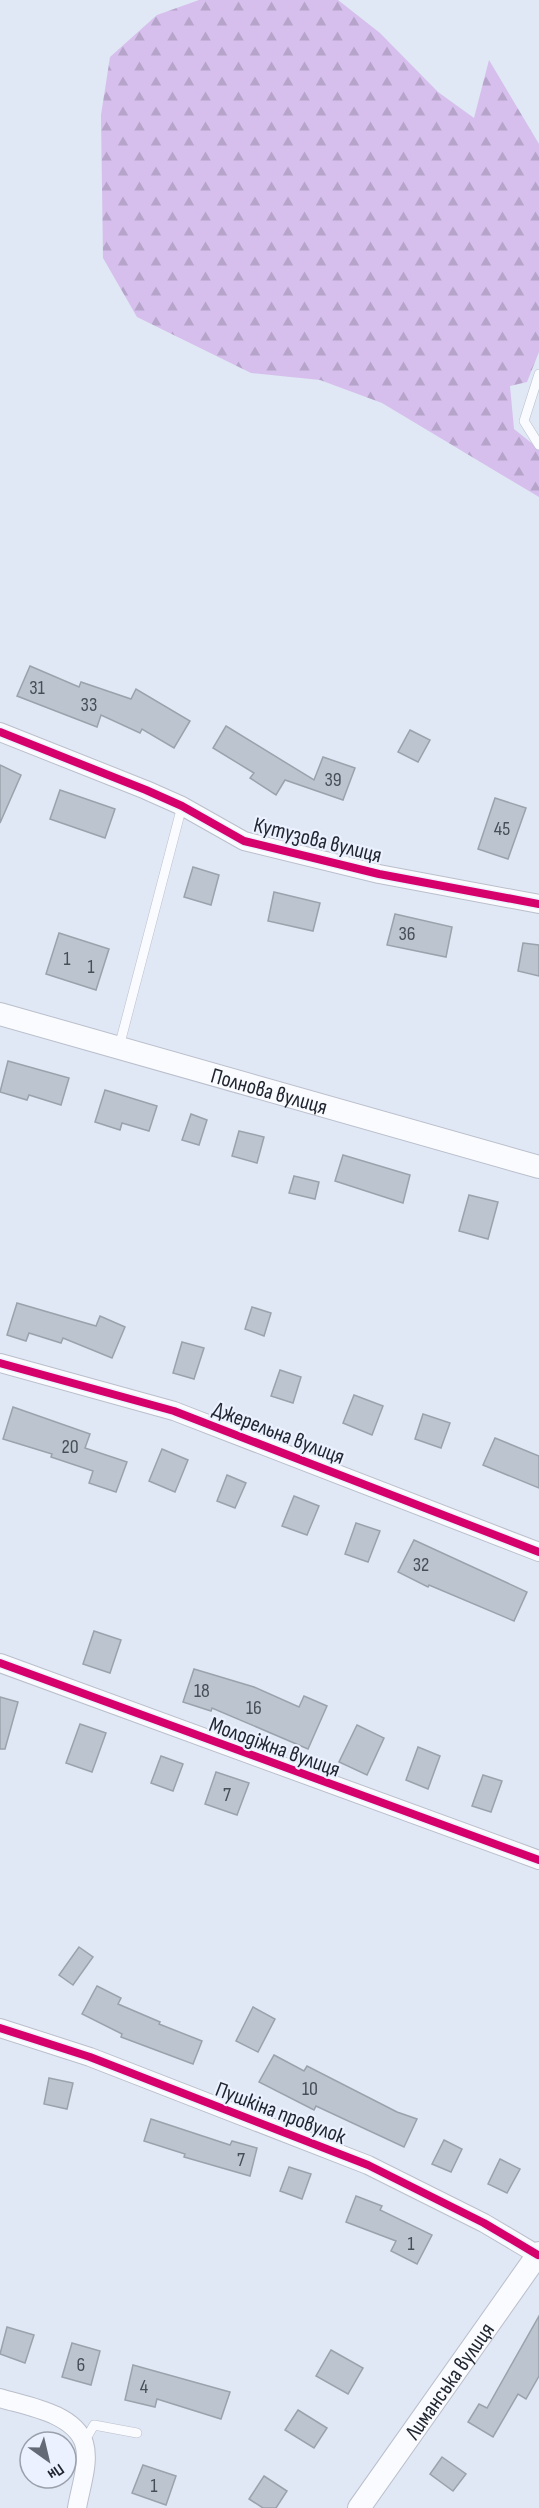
<svg xmlns="http://www.w3.org/2000/svg" width="539" height="2508" font-family="'Sofia Sans Condensed',sans-serif">
<style>
.forest{fill:url(#forest-firs)}
.building{fill:#bcc5cf;stroke:#9aa2ac;stroke-width:1.5}
.lines{fill:none;stroke-linecap:round;stroke-linejoin:round}
.service-casing{stroke:#babfcb;stroke-width:10}
.minor-casing{stroke:#babfcb;stroke-width:20}
.tertiary-casing{stroke:#babfcb;stroke-width:24}
.service{stroke:#fafbfe;stroke-width:9}
.minor{stroke:#fafbfe;stroke-width:18}
.tertiary{stroke:#fafbfe;stroke-width:22}
.cycleway-casing{stroke:#ebf1fe;stroke-width:11}
.cycleway{stroke:#d6006c;stroke-width:8}
.labels{text-anchor:middle;stroke-width:4.5;stroke-linejoin:round;paint-order:stroke}
.number-label{font-size:20px;fill:#484e58}
.street-label{font-size:22px;fill:#212631;stroke:#ebf1fe}
</style>
<defs>
<pattern id="forest-firs" width="22" height="20" patternUnits="userSpaceOnUse" patternTransform="scale(1.5)"><rect width="22" height="20" fill="#d6bfec"/><path d="M5 1l3.5 6h-7zM16 11l3.5 6h-7z" fill="#b7a4cb"/></pattern>
</defs>
<rect width="100%" height="100%" fill="#e0e7f5"/>
<polygon class="forest" points="199,0 338,0 380,33 438,92 474,118 489,60 539,144 539,352 527,382 510,386 514,429 539,449 539,497 382,403 320,380 251,373 137,317 103,258 101,115 110,57 157,15"/>
<g class="building">
<polygon points="30,666 79,687 81,682 131,699 136,689 190,721 174,748 142,729 140,733 101,715 97,727 17,696"/>
<polygon points="226,726 314,780 323,757 355,768 343,800 285,780 276,795 250,778 254,773 213,748"/>
<polygon points="410,730 430,740 418,762 398,752"/>
<polygon points="0,765 21,775 0,823"/>
<polygon points="60,790 115,809 105,838 50,819"/>
<polygon points="495,798 526,808 508,859 478,849"/>
<polygon points="193,867 219,875 211,905 184,897"/>
<polygon points="274,892 320,903 313,931 268,921"/>
<polygon points="395,914 452,927 446,957 387,945"/>
<polygon points="59,933 109,949 96,990 46,974"/>
<polygon points="523,943 539,945 539,976 518,971"/>
<polygon points="8,1061 69,1078 61,1105 29,1095 27,1100 0,1092"/>
<polygon points="105,1090 157,1106 149,1131 122,1123 120,1130 95,1122"/>
<polygon points="191,1114 207,1120 199,1145 182,1140"/>
<polygon points="239,1131 264,1137 257,1163 232,1156"/>
<polygon points="343,1155 410,1175 403,1203 335,1181"/>
<polygon points="294,1176 319,1182 315,1199 289,1193"/>
<polygon points="469,1195 498,1202 488,1239 459,1231"/>
<polygon points="17,1303 96,1326 100,1316 125,1327 112,1358 63,1338 61,1343 29,1333 26,1341 7,1335"/>
<polygon points="252,1307 271,1313 264,1336 245,1329"/>
<polygon points="182,1342 204,1348 194,1379 173,1373"/>
<polygon points="280,1370 301,1377 293,1403 271,1396"/>
<polygon points="354,1395 383,1406 372,1435 343,1423"/>
<polygon points="13,1407 90,1434 85,1448 127,1462 116,1492 89,1483 93,1471 51,1457 52,1454 3,1439"/>
<polygon points="423,1414 450,1423 441,1448 415,1439"/>
<polygon points="495,1438 539,1456 539,1488 483,1465"/>
<polygon points="162,1449 188,1460 175,1492 149,1481"/>
<polygon points="227,1475 246,1483 235,1508 217,1501"/>
<polygon points="294,1496 319,1506 307,1535 282,1526"/>
<polygon points="356,1523 380,1531 368,1562 345,1554"/>
<polygon points="414,1540 527,1592 514,1621 429,1585 428,1587 398,1572"/>
<polygon points="94,1631 121,1640 110,1673 83,1664"/>
<polygon points="194,1669 254,1687 299,1707 304,1696 327,1706 308,1749 212,1708 211,1711 183,1702"/>
<polygon points="0,1697 18,1702 5,1749 0,1749"/>
<polygon points="80,1724 106,1733 92,1772 66,1763"/>
<polygon points="357,1725 384,1738 367,1775 339,1762"/>
<polygon points="418,1747 440,1756 428,1789 406,1780"/>
<polygon points="161,1756 183,1764 173,1791 151,1783"/>
<polygon points="216,1772 249,1783 237,1815 205,1804"/>
<polygon points="483,1775 502,1781 491,1812 472,1806"/>
<polygon points="79,1947 93,1957 73,1985 59,1975"/>
<polygon points="97,1986 121,1998 118,2004 160,2022 159,2024 202,2041 193,2064 121,2037 122,2034 82,2014"/>
<polygon points="253,2007 275,2019 258,2052 236,2041"/>
<polygon points="274,2055 304,2071 307,2066 397,2112 417,2119 404,2147 316,2106 314,2110 259,2082"/>
<polygon points="49,2078 73,2083 67,2109 44,2104"/>
<polygon points="151,2119 230,2145 232,2141 257,2148 250,2176 184,2157 185,2154 144,2141"/>
<polygon points="444,2140 462,2149 451,2172 432,2164"/>
<polygon points="500,2159 520,2169 507,2193 488,2184"/>
<polygon points="289,2167 311,2174 302,2199 280,2191"/>
<polygon points="356,2196 382,2206 380,2210 432,2235 417,2264 391,2251 396,2241 346,2222"/>
<polygon points="539,2316 539,2376 526,2399 518,2394 493,2437 468,2422 479,2404 487,2408"/>
<polygon points="7,2327 34,2335 25,2363 0,2354"/>
<polygon points="72,2343 100,2351 91,2385 62,2377"/>
<polygon points="331,2350 363,2368 348,2394 316,2376"/>
<polygon points="133,2365 230,2392 221,2419 157,2399 155,2407 125,2400"/>
<polygon points="298,2410 327,2428 314,2448 285,2430"/>
<polygon points="442,2457 466,2474 453,2491 430,2474"/>
<polygon points="143,2465 176,2476 166,2505 132,2493"/>
<polygon points="264,2476 287,2491 276,2508 263,2508 249,2499"/>
</g>
<g class="lines">
<g class="service-casing">
<g id="service">
<polyline points="539,374 524,421 539,445"/>
<polyline points="119,1047 182,806"/>
<polyline points="84,2442 94,2425 137,2433"/>
</g>
</g>
<g class="minor-casing">
<g id="minor">
<polyline points="0,732 146,790 182,806 244,841 379,874 539,904"/>
<polyline points="0,1363 174,1411 539,1552"/>
<polyline points="0,1663 539,1860"/>
<polyline points="0,2028 90,2057 368,2165 484,2223 538,2255"/>
<path d="M0 2398C26 2406 74 2413 84 2443 90 2462 80 2489 77 2508"/>
</g>
</g>
<g class="tertiary-casing">
<g id="tertiary">
<path id="s1" d="M0 1014 539 1167"/>
<path id="s2" d="M359 2508 539 2253"/>
</g>
</g>
<use href="#service" class="service"/>
<use href="#minor" class="minor"/>
<use href="#tertiary" class="tertiary"/>
<g class="cycleway-casing">
<g id="cycleway">
<polyline points="0,732 146,790 182,806 244,841 379,874 539,904"/>
<polyline points="0,1363 174,1411 539,1552"/>
<polyline points="0,1663 539,1860"/>
<polyline points="0,2028 90,2057 368,2165 484,2223 538,2255"/>
</g>
</g>
<use href="#cycleway" class="cycleway"/>
</g>
<g class="labels">
<g class="number-label">
<text x="37" y="694">31</text>
<text x="89" y="711">33</text>
<text x="333" y="786">39</text>
<text x="502" y="835">45</text>
<text x="407" y="940">36</text>
<text x="67" y="965">1</text>
<text x="91" y="973">1</text>
<text x="70" y="1453">20</text>
<text x="421" y="1571">32</text>
<text x="202" y="1697">18</text>
<text x="254" y="1714">16</text>
<text x="227" y="1801">7</text>
<text x="310" y="2095">10</text>
<text x="241" y="2166">7</text>
<text x="411" y="2250">1</text>
<text x="81" y="2371">6</text>
<text x="144" y="2393">4</text>
<text x="154" y="2492">1</text>
</g>
<g class="street-label">
<text transform="translate(318 839) rotate(14)" y="8">Кутузова вулиця</text>
<text dy="8" stroke="none"><textPath href="#s1" startOffset="280">Полнова вулиця</textPath></text>
<text transform="translate(279 1432) rotate(21)" y="8">Джерельна вулиця</text>
<text transform="translate(275 1746) rotate(20)" y="8">Молодіжна вулиця</text>
<text transform="translate(281 2112) rotate(21)" y="8">Пушкіна провулок</text>
<text dy="8" stroke="none"><textPath href="#s2" startOffset="156">Лиманська вулиця</textPath></text>
</g>
</g>
<g transform="translate(48 2460) rotate(146)"><circle r="28" fill="#ebf1fe" stroke="#9aa0ac" stroke-width="1.5"/>
<path d="M0-4.5L10 22L0 15L-10 22Z" fill="#646a76"/>
<text y="-9" font-size="16" font-weight="bold" text-anchor="middle" fill="#212631">Пн</text>
</g>
</svg>
